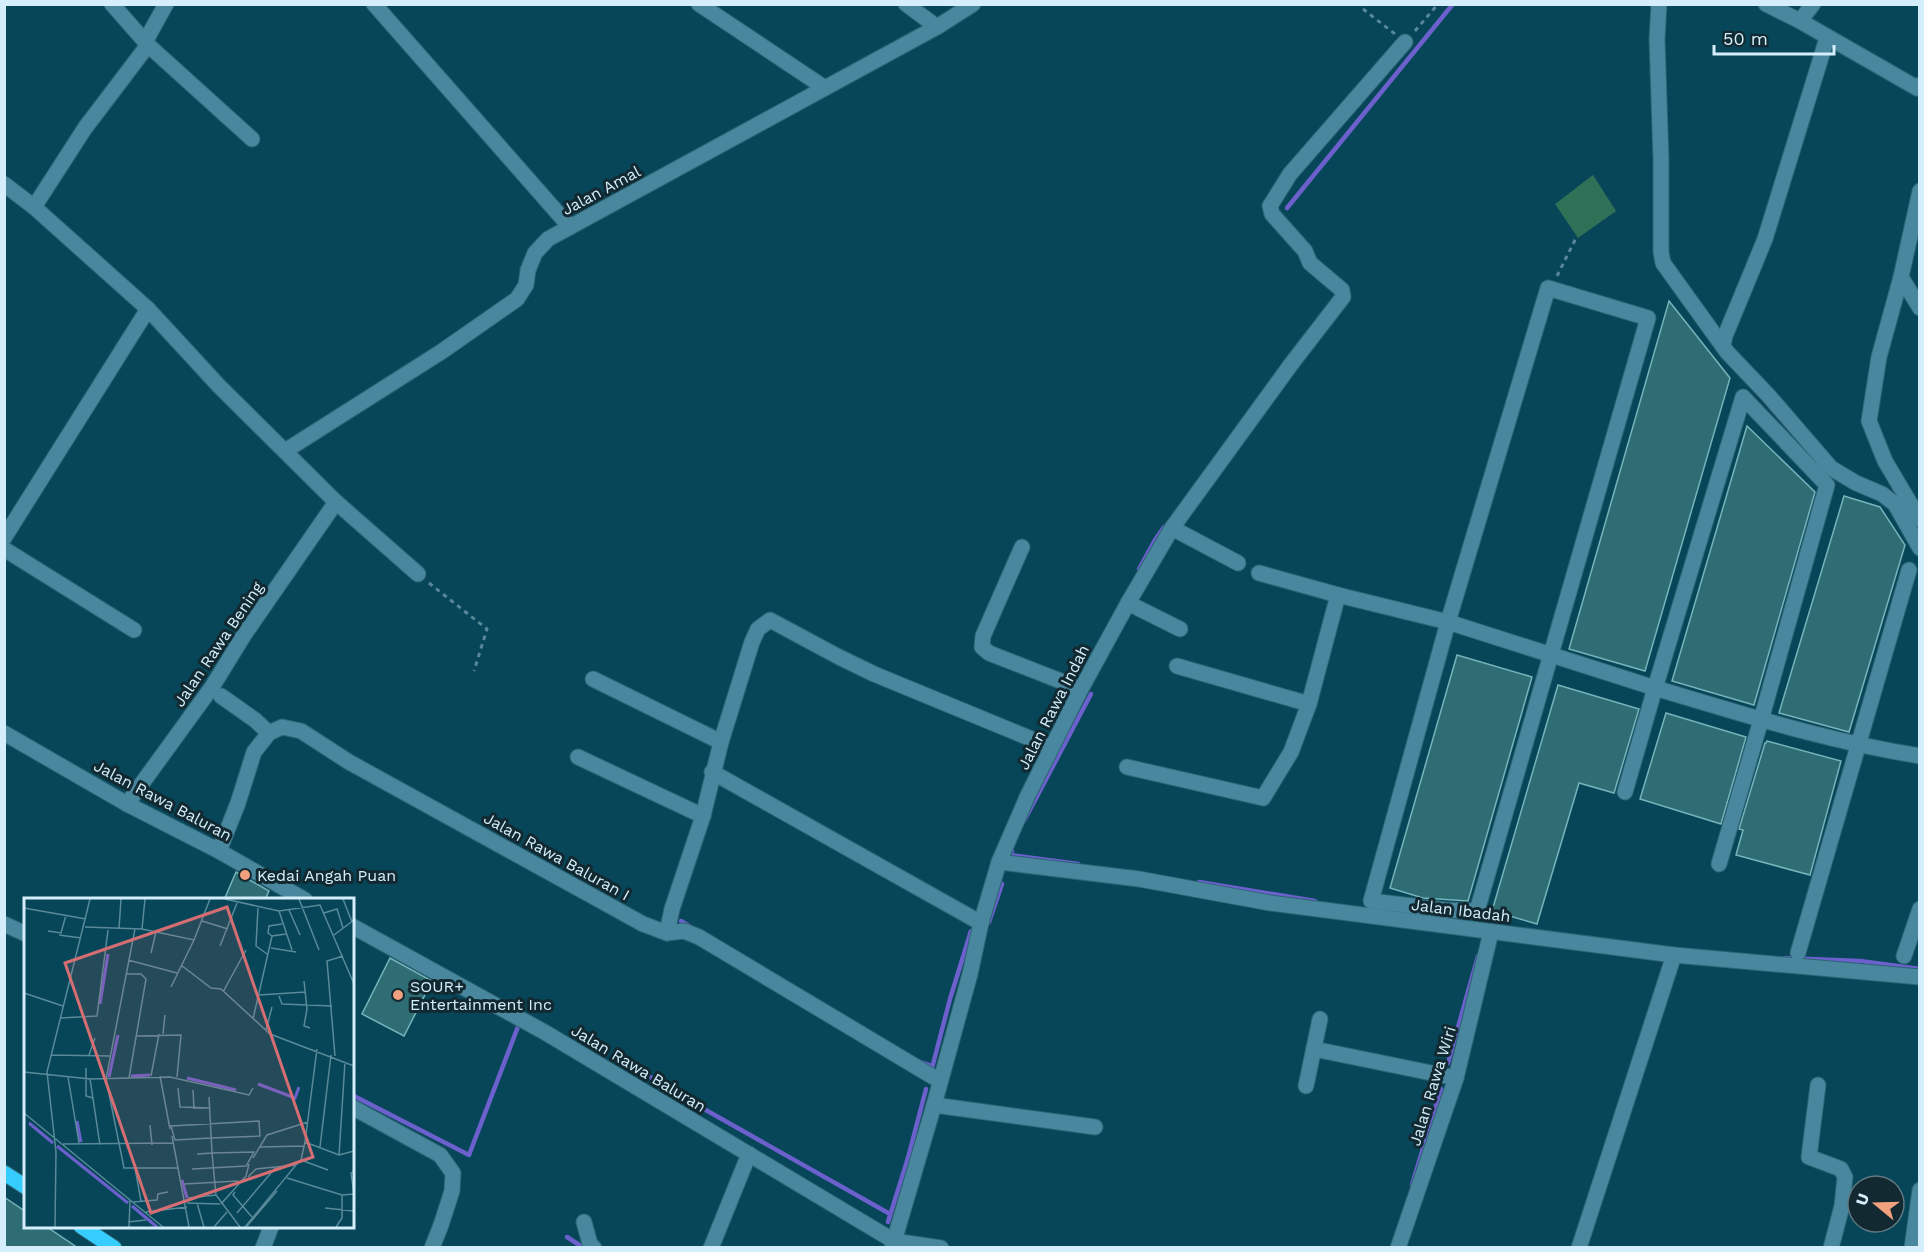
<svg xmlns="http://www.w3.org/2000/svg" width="1924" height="1252" font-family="'Work Sans',sans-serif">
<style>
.green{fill:#2e7157}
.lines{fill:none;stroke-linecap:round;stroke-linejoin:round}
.stream{stroke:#6b60cc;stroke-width:4.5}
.building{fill:#2e6d74;stroke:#75b4bb;stroke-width:1.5}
.minor-casing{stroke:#2c6475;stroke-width:17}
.major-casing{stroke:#2c6475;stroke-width:17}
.path{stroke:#578898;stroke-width:3;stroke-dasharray:4.5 4.5;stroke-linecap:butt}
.minor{stroke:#49879e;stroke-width:15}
.major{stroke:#34cdfd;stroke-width:15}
.poi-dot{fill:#f1a17d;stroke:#122931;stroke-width:2}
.labels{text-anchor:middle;stroke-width:6;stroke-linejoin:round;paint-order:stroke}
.street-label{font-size:16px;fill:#d4effb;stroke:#122931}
.poi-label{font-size:16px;fill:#d4effb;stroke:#122931;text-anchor:start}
.inset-river{fill:none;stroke:#6b60cc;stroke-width:3}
.inset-road{fill:none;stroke:#598a99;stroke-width:1.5}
.view{fill:#d56e72;fill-opacity:0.15;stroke:#d56e72;stroke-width:3}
.inset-edge{fill:none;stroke:#d4effb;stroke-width:3}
</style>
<rect width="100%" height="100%" fill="#074658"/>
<polygon class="green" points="1593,175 1616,211 1578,238 1555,204"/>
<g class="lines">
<g class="stream">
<polyline points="1287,208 1453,4"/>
<polyline points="1139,569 1155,540 1164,527"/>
<polyline points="1024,821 1091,694"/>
<polyline points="1012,851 1010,855 1078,864"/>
<polyline points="1199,882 1315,901"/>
<polyline points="681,921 691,927"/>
<polyline points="989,922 1002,884"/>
<polyline points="1785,958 1860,961 1920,969"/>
<polyline points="618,1057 681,1096 890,1214"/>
<polyline points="921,1062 932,1066"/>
<polyline points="1448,1063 1478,956"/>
<polyline points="932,1068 950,999 971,931"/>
<polyline points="352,1095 469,1155 519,1024"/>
<polyline points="1412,1185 1441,1089"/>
<polyline points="888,1222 908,1158 926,1089"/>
<polyline points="567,1237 584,1248"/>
</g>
</g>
<g class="building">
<polygon points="1669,301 1730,378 1645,671 1569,649"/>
<polygon points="1747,426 1815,492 1754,705 1672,681"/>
<polygon points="1844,496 1880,507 1905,545 1849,732 1779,713"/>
<polygon points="1457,655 1532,677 1468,901 1423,898 1390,888"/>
<polygon points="1558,685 1639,709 1614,793 1579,783 1537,924 1492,911"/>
<polygon points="1666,713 1746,737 1721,824 1640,799"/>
<polygon points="1767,741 1841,761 1810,875 1736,855 1743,830 1739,829 1765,743 1766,743"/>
<polygon points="236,872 269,891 265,900 224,900"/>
<polygon points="390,958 432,981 404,1036 362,1014"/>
<polygon points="4,1197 26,1212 26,1227 47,1227 78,1248 4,1248"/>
</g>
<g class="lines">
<g class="minor-casing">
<g id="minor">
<polyline points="112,4 148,45 252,139"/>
<polyline points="374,4 570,227"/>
<polyline points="699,4 825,88"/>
<polyline points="906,4 937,27"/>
<polyline points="1659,4 1657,39 1661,160 1661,252 1663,263 1727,352 1768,395 1831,468 1856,483 1882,494 1895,504 1920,548"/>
<polyline points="1766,4 1800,21"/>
<polyline points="1813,4 1800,21 1917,88 1920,85"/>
<polyline points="145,42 166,4"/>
<polyline points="4,184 34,207 148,309 4,538"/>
<polyline points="1920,191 1901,277 1920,308"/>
<polyline points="34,207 85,128 148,45"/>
<polyline points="1901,277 1879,357 1869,421 1885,461 1920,520"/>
<polygon points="1548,288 1648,318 1477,911 1445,910 1371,901 1448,622"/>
<polyline points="148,309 219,386 336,502 418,574"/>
<polyline points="1723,345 1725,336 1765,239 1827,38"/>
<polyline points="285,451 441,352 517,299 526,285 528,270 535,253 548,239 825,88 937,27 973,4"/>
<polyline points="1172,528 1238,563"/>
<polyline points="1022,547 983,636 982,647 989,653 1081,689"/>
<polyline points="4,549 134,630"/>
<polyline points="1259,573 1338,595 1448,622 1655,688 1743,397 1827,485 1761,720 1719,864"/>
<polyline points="1128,603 1180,629"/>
<polyline points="1177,666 1309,704"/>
<polyline points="593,679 721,742"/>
<polyline points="221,696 255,720 269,733"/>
<polyline points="4,733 127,804 219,851 305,900"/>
<polyline points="578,757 703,816"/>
<polyline points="1127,767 1263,798 1291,752 1309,704 1338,595"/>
<polyline points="712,772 981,923"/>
<path d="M1625 792 1655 688C1743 714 1829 742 1920 756"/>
<polyline points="127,804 212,687 244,635 336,502"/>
<polyline points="219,851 238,803 254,752 269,733 282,727 301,731 349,762 643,924 667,933 684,931 699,937 940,1081"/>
<polyline points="999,862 1139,879 1270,903 1674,955 1920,977"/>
<polyline points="4,924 26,934"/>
<polyline points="352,926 546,1033 894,1241 941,1248"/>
<polyline points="667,933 672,909 703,816 721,742 752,642 758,629 770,620 839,657 874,674 1051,747"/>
<polyline points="1798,953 1909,570"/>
<polyline points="1904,956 1920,909"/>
<polyline points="1314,1049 1456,1078"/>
<polyline points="1818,1085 1809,1157 1841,1169 1845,1177 1842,1206 1831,1248"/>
<polyline points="1306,1086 1320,1019"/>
<polyline points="934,1105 1095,1127"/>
<polyline points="352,1107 440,1155 453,1173 452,1191 441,1225 432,1248"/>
<polyline points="584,1222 590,1244 594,1248"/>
<polyline points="263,1248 271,1227"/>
<polyline points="711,1248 749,1154"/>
<polyline points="892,1248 934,1105 970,974 981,923 999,862 1028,795 1081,689 1128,603 1172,528 1292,363 1343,297 1342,290 1310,263 1305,251 1272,214 1270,206 1290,174 1405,42"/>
<polyline points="1398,1248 1456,1078 1491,932"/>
<polyline points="1579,1248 1674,955"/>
<polyline points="1912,1248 1920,1190"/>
</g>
</g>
<g class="major-casing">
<g id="major">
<polyline points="4,1173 26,1187"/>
<polyline points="81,1226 114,1248"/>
</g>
</g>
<g class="path">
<polyline points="1363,9 1395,34"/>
<polyline points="1415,31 1438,4"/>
<polyline points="1557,276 1577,236"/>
<polyline points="429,583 487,629 474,671"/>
</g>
<use href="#minor" class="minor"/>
<use href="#major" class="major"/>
</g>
<g class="poi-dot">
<circle cx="245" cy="875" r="6"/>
<circle cx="398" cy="995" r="6"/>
</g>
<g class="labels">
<g class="street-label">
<text transform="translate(601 190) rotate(-28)" y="6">Jalan Amal</text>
<text transform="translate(218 644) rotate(-56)" y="6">Jalan Rawa Bening</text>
<text transform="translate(1053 707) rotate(-63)" y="6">Jalan Rawa Indah</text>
<text transform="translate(163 800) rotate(28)" y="6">Jalan Rawa Baluran</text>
<text transform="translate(557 856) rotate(29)" y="6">Jalan Rawa Baluran I</text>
<text transform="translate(1461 910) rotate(7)" y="6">Jalan Ibadah</text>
<text transform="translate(639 1068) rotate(31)" y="6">Jalan Rawa Baluran</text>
<text transform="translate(1432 1086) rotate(-73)" y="6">Jalan Rawa Wiri</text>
</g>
<g class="poi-label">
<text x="257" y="881">Kedai Angah Puan</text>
<text x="410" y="992">SOUR+<tspan x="410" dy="18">Entertainment Inc</tspan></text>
</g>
</g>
<g transform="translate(24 898)">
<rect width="330" height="330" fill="#074658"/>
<path class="inset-river" d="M76 106 84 56M107 178 126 177M85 179 94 137M163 180 212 192M234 186 271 200 275 189M53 223 57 244M5 225 29 245M33 248 104 305M158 282 163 300M108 308 133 329"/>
<path class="inset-road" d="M201 1 255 13 296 7 330 86M275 1 295 52M319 1 328 24M0 10 62 21M234 10 232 48 243 56M265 12 276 37M255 13 268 52M300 15 313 11 319 30M178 23 204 31M61 29 118 31 170 42 186 1M95 31 97 1M111 31 82 181 100 270H154M118 31 121 1M24 33 37 35 42 17M35 37 57 40M310 37 330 22M248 38 244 35 245 28 258 26M196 48 213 5M247 50 272 54M127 55 132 34M104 62 153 75M157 67 187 90 197 91 246 136 330 168M102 76H117L122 81 105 180M280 83 283 111 280 128 286 130M147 89 170 42M199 94 222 52M0 95 39 108M235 97 281 94M255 98 258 106 308 108M36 120 73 118 84 32M229 121 248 38 262 36M242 132 248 109M139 136 141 117M112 138 157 137 153 179M27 157 87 158M65 157 71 140M311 158 303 63 319 58M62 170V198L69 200M0 174 66 181 146 179 225 197 229 190M127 178 135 136M136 178 146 231M44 179 55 245M66 181 76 247M154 190 156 209 186 210M169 192 170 211M0 215 139 329M235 223 236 238 187 240 151 242 147 228ZM126 227 128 247M148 238 165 329M281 244 293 151M39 246 149 245M236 249 280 248M296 249 307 157M173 256 188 255 192 297 216 329M315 257 321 164M229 260 243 237 284 224M111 270 117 303M168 271 222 268 230 254 188 255 185 199M304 272 277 262 281 244 315 257 330 253M224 279 232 271 251 269M263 280 318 297 330 296 327 275 330 274M160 286 214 283M211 294 209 297 228 319M164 300 192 297M109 304 133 302 134 296 144 294M163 305 196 306M173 305 180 329M197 306 222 278 225 266M301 310 330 313M122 314 163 309M213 315 252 269 272 267 221 329M104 324 122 322M223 328 253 293M31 329 32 254 23 174 66 1M105 329 106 302M190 329 203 314M312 329 318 320V297"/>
<path class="view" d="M203 9 289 259 127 315 41 65Z"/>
<rect width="330" height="330" class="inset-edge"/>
</g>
<rect width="1924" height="1252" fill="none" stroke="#d4effb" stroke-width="12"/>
<g transform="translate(1876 1204) rotate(289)"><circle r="28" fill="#122931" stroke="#607882" stroke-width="1.5"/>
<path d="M0-4.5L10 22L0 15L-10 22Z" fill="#f1a17d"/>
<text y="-9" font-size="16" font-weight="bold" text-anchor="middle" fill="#d4effb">U</text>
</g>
<path d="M1714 45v9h120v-9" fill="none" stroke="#d4effb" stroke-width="3"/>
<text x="1723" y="45" font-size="18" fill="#d4effb" stroke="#122931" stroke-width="4.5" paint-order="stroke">50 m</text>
</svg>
